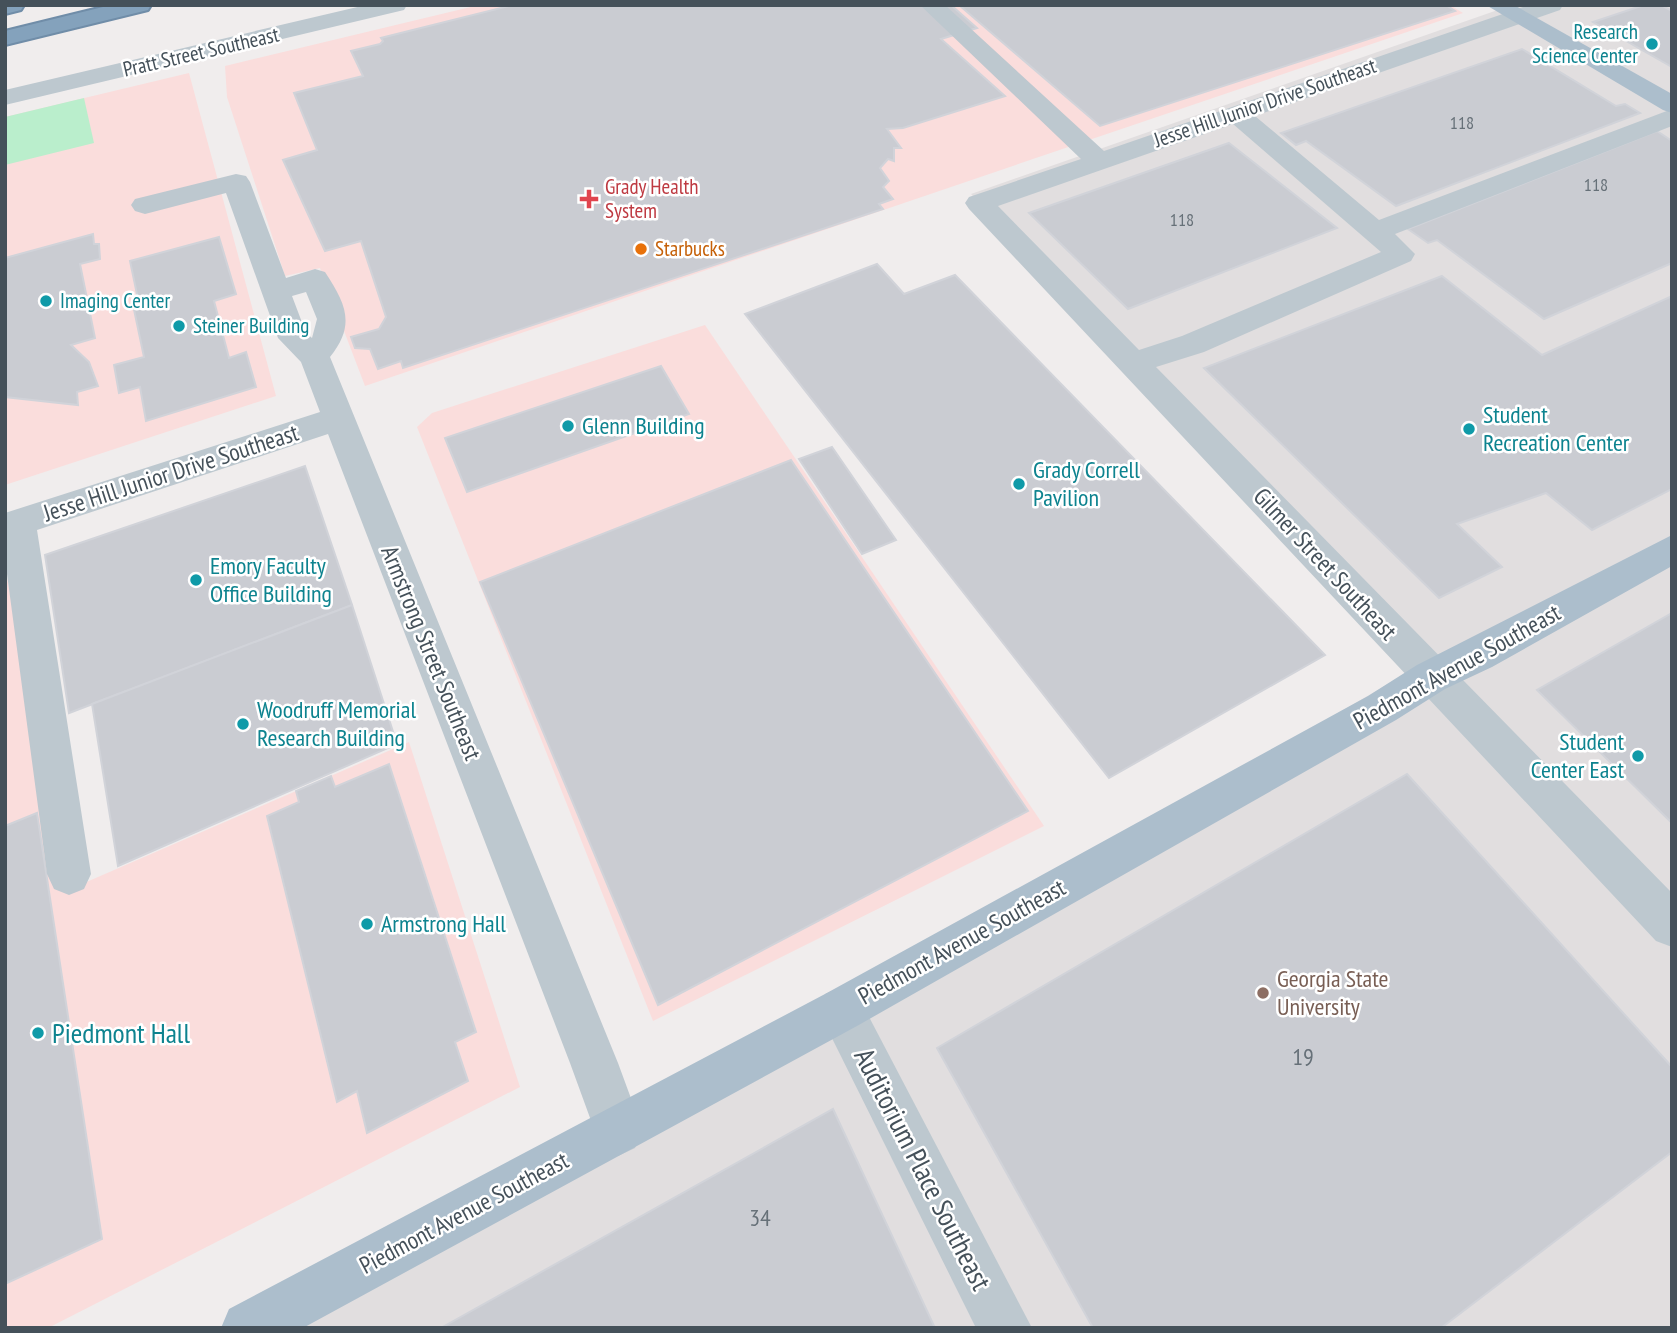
<svg xmlns="http://www.w3.org/2000/svg" width="1677" height="1333" font-family="'PT Sans Narrow',sans-serif">
<style>
.education{fill:#e1dedf}
.medical{fill:#fadddc}
.green{fill:#baeecc}
.building{fill:#caccd2;stroke:#d1d3d9;stroke-width:2}
.lines{fill:none;stroke-linecap:round;stroke-linejoin:round}
.highway-casing{stroke:#708da8;stroke-width:4}
.minor{fill:#bdc8cf;fill-rule:evenodd}
.major{fill:#acbecc;fill-rule:evenodd}
.highway{fill:#84a2bc;fill-rule:evenodd}
.culture-dot{fill:#0f9aa8;stroke:#fff;stroke-width:2.5}
.health-dot{fill:#e0444e;stroke:#fff;stroke-width:2.5}
.food-dot{fill:#e8710a;stroke:#fff;stroke-width:2.5}
.education-dot{fill:#8d6e63;stroke:#fff;stroke-width:2.5}
.labels{text-anchor:middle;stroke-width:5;stroke-linejoin:round;paint-order:stroke}
.far-number-label{font-size:18px;fill:#667078}
.far-culture-label{font-size:21px;fill:#0d838f;stroke:#fff;text-anchor:start}
.far-street-label{font-size:21px;fill:#45515a;stroke:#fff}
.far-health-label{font-size:21px;fill:#be3a42;stroke:#fff;text-anchor:start}
.far-food-label{font-size:21px;fill:#c56008;stroke:#fff;text-anchor:start}
.culture-label{font-size:24px;fill:#0d838f;stroke:#fff;text-anchor:start}
.street-label{font-size:24px;fill:#45515a;stroke:#fff}
.education-label{font-size:24px;fill:#785e54;stroke:#fff;text-anchor:start}
.near-number-label{font-size:24px;fill:#667078}
.near-culture-label{font-size:28px;fill:#0d838f;stroke:#fff;text-anchor:start}
.near-street-label{font-size:28px;fill:#45515a;stroke:#fff}
</style>
<rect width="100%" height="100%" fill="#f0eded"/>
<polygon class="education" points="1512,5 1672,5 1672,1328 277,1328 1433,658 971,194"/>
<g class="medical">
<polygon points="479,5 1450,5 1463,13 365,386 320,268 285,276 227,97 225,66"/>
<polygon points="189,73 276,396 5,485 5,117"/>
<polygon points="705,325 1044,826 653,1021 417,427 432,413"/>
<polygon points="5,568 68,890 409,742 520,1087 48,1328 5,1328"/>
</g>
<polygon class="green" points="84,98 94,143 5,165 5,117"/>
<g class="building">
<polygon points="513,5 951,5 977,28 941,39 1005,96 903,128 887,129 901,148 894,148 894,161 888,159 880,168 889,181 883,187 893,199 879,204 883,209 403,368 401,361 378,369 370,349 355,348 351,337 379,329 386,317 361,241 325,251 283,160 317,150 294,93 363,76 351,51 380,44 383,41 381,38"/>
<polygon points="959,5 1446,5 1455,11 1100,126"/>
<polygon points="1644,5 1661,5 1672,11 1672,67 1593,22"/>
<polygon points="1522,49 1616,106 1625,104 1640,113 1396,206 1306,141 1296,145 1281,133"/>
<polygon points="1657,131 1672,141 1672,263 1544,319 1437,240 1428,243 1408,229"/>
<polygon points="1229,143 1337,228 1128,309 1029,213"/>
<polygon points="93,234 94,244 99,244 100,259 80,264 95,338 71,345 89,362 98,386 77,392 78,405 5,397 5,258"/>
<polygon points="219,237 236,294 214,301 229,358 246,352 256,387 146,421 140,387 119,393 114,365 144,357 132,300 138,299 130,261"/>
<polygon points="877,264 904,294 955,275 1325,655 1109,778 745,314"/>
<polygon points="1442,276 1542,355 1672,296 1672,489 1592,530 1546,493 1457,524 1502,567 1439,598 1204,368"/>
<polygon points="661,366 689,414 467,492 445,438"/>
<polygon points="832,447 896,540 862,554 799,459"/>
<polygon points="791,460 1028,811 658,1005 480,582"/>
<polygon points="305,466 352,605 69,713 45,555"/>
<polygon points="352,605 397,744 118,866 92,704"/>
<polygon points="1672,613 1672,823 1537,690"/>
<polygon points="389,764 476,1032 455,1042 468,1081 367,1133 357,1091 337,1102 267,816 299,802 296,791 331,776 335,787"/>
<polygon points="1407,774 1672,1067 1672,1152 1441,1328 1093,1328 937,1048"/>
<polygon points="37,813 102,1239 5,1284 5,826"/>
<polygon points="833,1109 935,1328 441,1328"/>
</g>
<g class="lines">
<g class="highway-casing">
<g id="highway">
<polygon points="5,5 24,5 21,10 5,14"/>
<polygon points="111,5 151,5 148,10 5,45 5,31"/>
</g>
</g>
<g class="minor">
<polygon points="366,5 407,5 404,10 5,105 5,90"/>
<path d="M920 5H945L1104 151 1529 5H1563L1560 10 1255 116 1379 220 1672 109V126L1395 234 1415 254 1411 261 1204 352 1156 367 1672 893V947L1656 941 969 209 965 203 969 197 1081 159ZM1233 124 1381 252 1182 336 1139 350 998 206Z"/>
<path d="M236 174 246 176 250 182 286 278 315 269 325 272C346 304 356 325 330 357L618 1063 643 1131 635 1148 618 1156 601 1148 570 1063 328 434 37 530 91 874 84 889 69 895 54 889 47 874 5 559V513L320 412 301 362 278 338 226 193 145 214 135 211 131 205 135 199ZM306 292 317 319 312 338 306 333 292 296Z"/>
<polygon points="841,987 857,994 1032,1328 976,1328 818,1010 825,994"/>
</g>
<g class="major">
<polygon points="1486,5 1514,5 1672,94 1672,113 1663,110"/>
<polygon points="1672,535 1672,566 1492,667 1445,689 1396,720 857,1026 303,1328 221,1328 229,1309 825,994 1368,696 1417,665"/>
</g>
<use href="#highway" class="highway"/>
</g>
<g class="culture-dot">
<circle cx="1652" cy="44" r="7"/>
<circle cx="46" cy="301" r="7"/>
<circle cx="179" cy="326" r="7"/>
<circle cx="568" cy="426" r="7"/>
<circle cx="1469" cy="429" r="7"/>
<circle cx="1019" cy="484" r="7"/>
<circle cx="196" cy="580" r="7"/>
<circle cx="243" cy="724" r="7"/>
<circle cx="1638" cy="756" r="7"/>
<circle cx="367" cy="924" r="7"/>
<circle cx="38" cy="1033" r="7"/>
</g>
<path class="health-dot" d="M585.5 188.5h7v7h7v7h-7v7h-7v-7h-7v-7h7z"/>
<circle class="food-dot" cx="641" cy="249" r="7"/>
<circle class="education-dot" cx="1263" cy="993" r="7"/>
<g class="labels">
<g class="far-number-label">
<text x="1462" y="129">118</text>
<text x="1596" y="191">118</text>
<text x="1182" y="226">118</text>
</g>
<g class="far-culture-label">
<text x="1638" y="39" text-anchor="end">Research<tspan x="1638" dy="24">Science Center</tspan></text>
<text x="60" y="308">Imaging Center</text>
<text x="193" y="333">Steiner Building</text>
</g>
<g class="far-street-label">
<text transform="translate(201 52) rotate(-13)" y="7">Pratt Street Southeast</text>
<text transform="translate(1265 103) rotate(-19)" y="7">Jesse Hill Junior Drive Southeast</text>
</g>
<g class="far-health-label">
<text x="605" y="194">Grady Health<tspan x="605" dy="24">System</tspan></text>
</g>
<g class="far-food-label">
<text x="655" y="256">Starbucks</text>
</g>
<g class="culture-label">
<text x="1483" y="423">Student<tspan x="1483" dy="28">Recreation Center</tspan></text>
<text x="582" y="434">Glenn Building</text>
<text x="1033" y="478">Grady Correll<tspan x="1033" dy="28">Pavilion</tspan></text>
<text x="210" y="574">Emory Faculty<tspan x="210" dy="28">Office Building</tspan></text>
<text x="257" y="718">Woodruff Memorial<tspan x="257" dy="28">Research Building</tspan></text>
<text x="1624" y="750" text-anchor="end">Student<tspan x="1624" dy="28">Center East</tspan></text>
<text x="381" y="932">Armstrong Hall</text>
</g>
<g class="street-label">
<text transform="translate(171 473) rotate(-18)" y="8">Jesse Hill Junior Drive Southeast</text>
<text transform="translate(1325 564) rotate(47)" y="8">Gilmer Street Southeast</text>
<text transform="translate(431 653) rotate(68)" y="8">Armstrong Street Southeast</text>
<text transform="translate(1457 667) rotate(-29)" y="8">Piedmont Avenue Southeast</text>
<text transform="translate(962 942) rotate(-29)" y="8">Piedmont Avenue Southeast</text>
<text transform="translate(464 1213) rotate(-28)" y="8">Piedmont Avenue Southeast</text>
</g>
<g class="education-label">
<text x="1277" y="987">Georgia State<tspan x="1277" dy="28">University</tspan></text>
</g>
<g class="near-number-label">
<text x="1303" y="1065">19</text>
<text x="760" y="1226">34</text>
</g>
<g class="near-culture-label">
<text x="52" y="1043">Piedmont Hall</text>
</g>
<g class="near-street-label">
<text transform="translate(923 1169) rotate(63)" y="10">Auditorium Place Southeast</text>
</g>
</g>
<rect width="1677" height="1333" fill="none" stroke="#45515a" stroke-width="14"/>
</svg>
